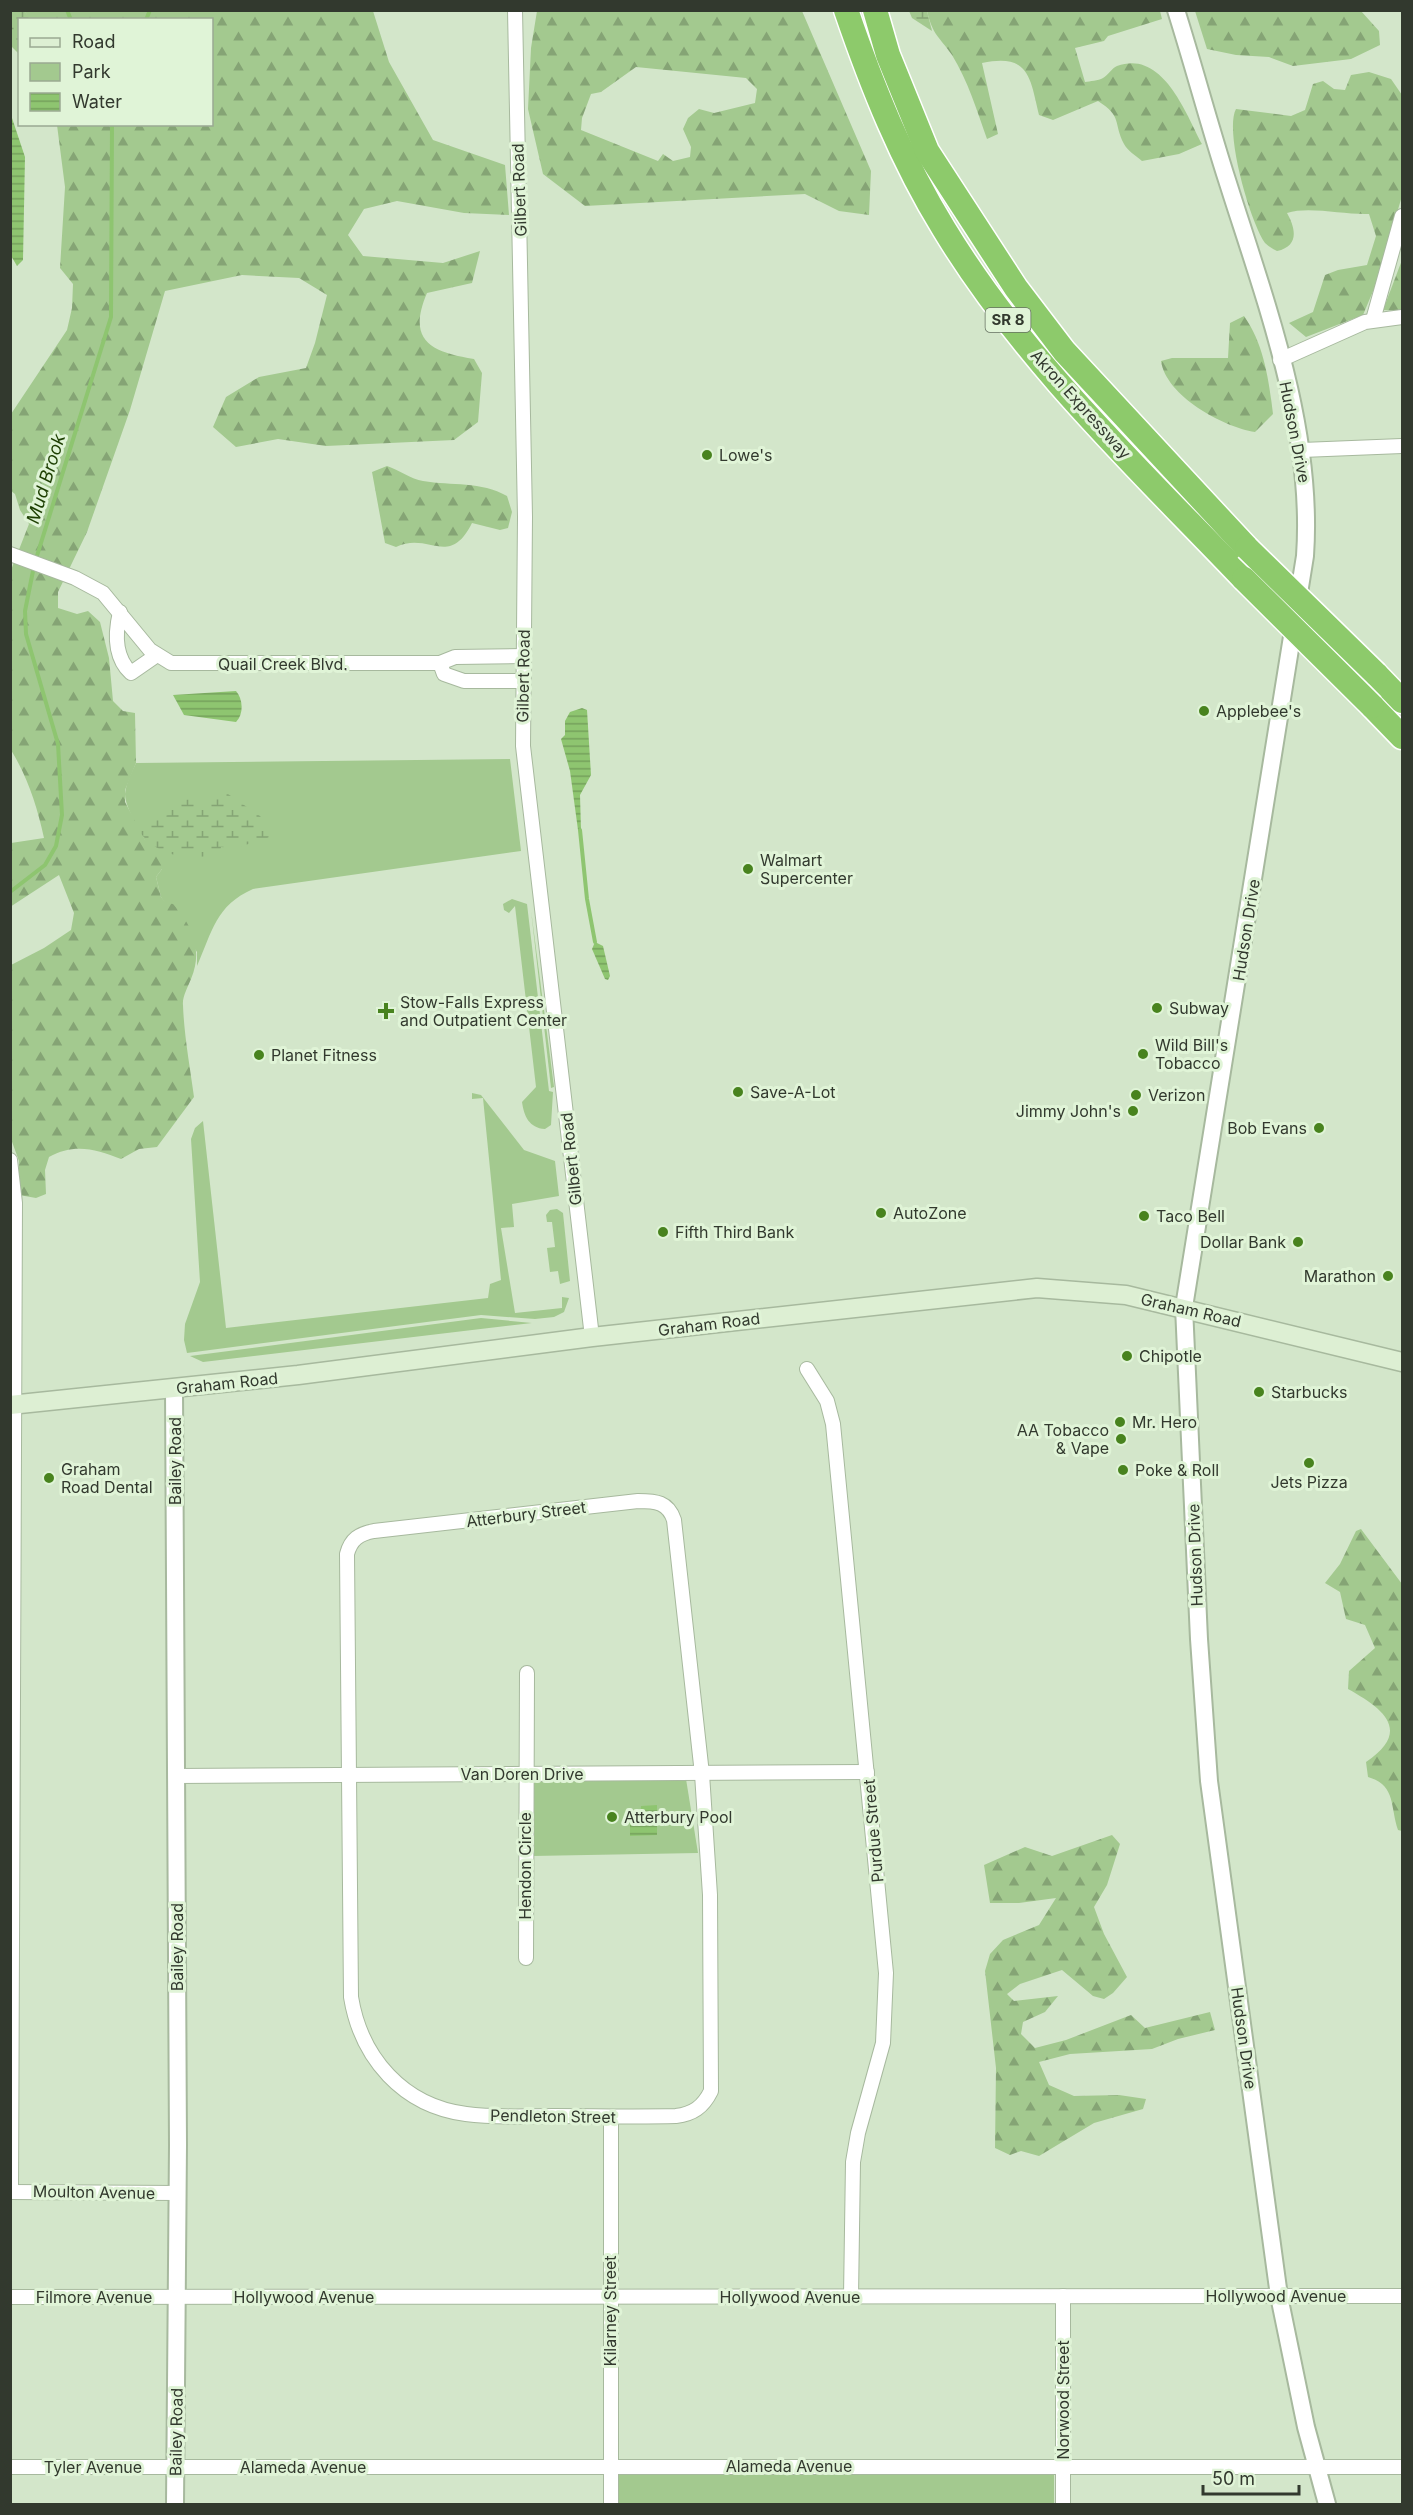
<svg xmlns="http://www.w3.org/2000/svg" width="1413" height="2515" font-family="Inter,sans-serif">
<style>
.green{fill:#a3c98f}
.forest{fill:url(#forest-firs);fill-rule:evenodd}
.wetland{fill:url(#wetland-marsh)}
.water{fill:url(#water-rules)}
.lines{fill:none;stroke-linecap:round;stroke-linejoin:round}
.stream{stroke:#8ec570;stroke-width:4}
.minor-casing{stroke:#a7b99e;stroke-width:16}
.tertiary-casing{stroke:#a7b99e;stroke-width:20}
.secondary-casing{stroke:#a7b99e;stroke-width:21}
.motorway-casing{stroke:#fff;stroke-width:27}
.minor{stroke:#fff;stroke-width:14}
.tertiary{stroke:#fff;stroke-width:16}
.secondary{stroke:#ddefd3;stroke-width:18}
.motorway{stroke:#8dca6b;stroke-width:24}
.motorway-bridge-casing{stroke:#fff;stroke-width:27;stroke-linecap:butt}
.motorway-bridge{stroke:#8dca6b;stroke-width:24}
.poi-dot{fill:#48831e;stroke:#e0f4d7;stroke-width:2}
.labels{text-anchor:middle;stroke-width:6;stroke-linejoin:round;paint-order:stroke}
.shield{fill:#e0f4d7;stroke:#667161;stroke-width:1.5}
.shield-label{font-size:15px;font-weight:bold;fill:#32392e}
.street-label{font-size:16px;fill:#32392e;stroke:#e0f4d7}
.poi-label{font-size:16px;fill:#32392e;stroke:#e0f4d7;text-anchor:start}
.water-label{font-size:18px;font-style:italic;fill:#1d3f02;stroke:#e0f4d7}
</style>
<defs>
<pattern id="forest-firs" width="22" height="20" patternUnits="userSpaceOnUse" patternTransform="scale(1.5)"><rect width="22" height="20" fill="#a3c98f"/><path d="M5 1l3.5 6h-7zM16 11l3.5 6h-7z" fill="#85a475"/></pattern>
<pattern id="wetland-marsh" width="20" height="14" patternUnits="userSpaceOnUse" patternTransform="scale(1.5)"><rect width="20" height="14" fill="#a3c98f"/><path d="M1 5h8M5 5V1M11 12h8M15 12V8" fill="none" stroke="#85a475"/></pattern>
<pattern id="water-rules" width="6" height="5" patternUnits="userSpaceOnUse" patternTransform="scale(1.5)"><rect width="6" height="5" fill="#8ec570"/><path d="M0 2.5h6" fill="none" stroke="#75a15c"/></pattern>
</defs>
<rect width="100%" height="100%" fill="#d3e6ca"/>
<g class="green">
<path d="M510 759 521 851 253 889C216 905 212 932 197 966V952L161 897 156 877 162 869C152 851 125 812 125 794 126 783 132 772 136 763Z"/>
<path d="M512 899 527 904 549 1091 553 1092 551 1125 545 1129C529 1128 524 1116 522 1102L536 1087 515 906 509 913 504 910 503 904Z"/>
<polygon points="531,910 554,1087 551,1088"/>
<polygon points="472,1093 481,1095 524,1150 555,1161 559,1196 512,1204 514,1227 501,1228 515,1313 562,1308 562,1297 569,1298 564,1312 554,1317 535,1319 481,1315 187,1353 184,1340 185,1324 200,1282 191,1139 195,1128 203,1121 226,1328 488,1298 490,1284 501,1280 483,1098 472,1099"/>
<polygon points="557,1209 563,1213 570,1281 560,1284 558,1271 550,1272 547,1248 555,1247 552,1222 547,1222 546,1215 550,1210"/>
<polygon points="481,1318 532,1323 203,1362 190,1356"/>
<polygon points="686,1779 698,1853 532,1856 531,1780"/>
<polygon points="1054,2474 1054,2504 619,2504 619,2475"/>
</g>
<g class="forest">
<path d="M25 11H373L389 62 433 140 505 165 509 215 464 213 397 201 364 209 348 235 363 256 443 263 480 251 472 283 427 293C407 340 430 352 474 359L482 373 478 422 454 440 326 446 278 439 236 447 213 427 226 397 259 377 306 368 315 343 327 295 299 278 242 275 165 291 130 410 87 532 58 592V608L77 614 88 611 100 622 109 658 113 701 123 711 135 713 136 763 125 790V802L145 840 164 853 162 869 156 877 161 897 166 903 173 904C193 926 203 951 191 979 188 987 182 997 183 1005 184 1035 190 1067 194 1097L157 1147 139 1149 121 1159C96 1149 74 1143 49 1157L45 1170 46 1194 36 1198 19 1195V1161L11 1139V965L44 948 71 930 74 913 59 875 10 907 11 843 44 838C37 806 28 778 11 750V570L29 524 20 510 15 494 11 491V414L67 330 72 308 73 284 60 268 65 187 57 125 212 124V20H29Z"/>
<path d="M537 11H802L871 171 869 215 839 211 805 194 585 206 543 174 528 109 531 48ZM636 67 746 78 757 89 755 103 714 113 699 109 688 118 683 129 691 147 690 157 673 161 663 154 658 161 581 130 582 118 591 94 601 92Z"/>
<path d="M927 11H1160L1162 19 1108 36 1104 41 1075 48 1085 82C1090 81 1098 81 1103 78 1108 75 1112 68 1117 66 1163 49 1186 114 1202 144L1179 154 1142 161C1136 156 1127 150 1124 144 1113 123 1123 117 1098 101L1053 120 1039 115C1030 77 1029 53 982 63L998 134 987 139C977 111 968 81 952 55 939 36 933 36 927 11Z"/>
<polygon points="1195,11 1361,11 1379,31 1380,45 1351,59 1293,66 1269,57 1236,55 1207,49"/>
<path d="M1369 72 1391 79 1402 95V196L1376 284 1363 315 1306 337 1289 323 1313 312 1325 275 1338 270 1367 265 1376 236 1369 214C1344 215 1309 206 1287 213 1296 229 1299 246 1277 251 1273 249 1268 246 1265 243 1250 222 1224 131 1236 109L1291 116 1305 110 1313 84 1323 81 1334 89 1345 90 1351 75Z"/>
<polygon points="1402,260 1402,311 1383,310"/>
<path d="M1244 316C1264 344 1269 381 1273 414L1255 432C1223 427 1166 396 1161 361L1172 358H1228L1230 323Z"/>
<path d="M387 466C399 470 411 479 423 481 452 486 481 481 507 496L512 512 508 528 500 530 472 523C449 569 429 531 396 547L385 543 372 472Z"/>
<path d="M1361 1529 1402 1584V1831L1398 1830C1390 1806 1396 1785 1368 1777L1366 1762C1412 1731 1384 1709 1348 1689L1349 1671 1375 1648 1365 1625 1346 1619 1340 1592 1325 1583 1340 1564 1356 1531Z"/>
<polygon points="1112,1835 1120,1844 1107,1885 1094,1907 1104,1934 1127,1977 1113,1993 1104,1999 1093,1996 1062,1970 1020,1984 1007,1994 1014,2001 1058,1996 1045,2012 1023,2022 1021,2034 1035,2048 1066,2040 1131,2015 1145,2028 1210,2012 1215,2030 1178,2039 1152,2049 1070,2054 1039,2062 1049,2085 1074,2096 1119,2095 1146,2099 1143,2109 1094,2123 1039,2156 1021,2151 1010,2155 995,2148 996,2068 985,1971 990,1954 1003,1940 1039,1925 1056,1898 1019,1903 990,1903 984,1865 1025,1847 1052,1856"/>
</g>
<g class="wetland">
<polygon points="10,11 25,11 29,18 20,20 19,54 11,46"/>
<polygon points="909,11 927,11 932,31 912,18"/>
<path d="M228 794 260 816 271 829 270 837 236 848 221 847 219 854C188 861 158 857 139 831L144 826 143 820 168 815 177 801Z"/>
</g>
<g class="water">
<polygon points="10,112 25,157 23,260 17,266 10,254"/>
<path d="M236 691C243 699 244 714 236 722L184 715 173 695Z"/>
<polygon points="582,708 587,710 591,775 580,795 581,830 578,830 570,771 561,739 565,735 565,721 570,712"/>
<polygon points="595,942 603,946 610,976 608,980 605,979 592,949"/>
<polygon points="657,1805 657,1835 630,1836 630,1820 640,1819 641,1806"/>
</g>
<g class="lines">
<g class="stream">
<polyline points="67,10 71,20"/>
<polyline points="146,20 150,10"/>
<polyline points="36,559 111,317 112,124"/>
<polyline points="580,830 587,899 595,942"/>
<polyline points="10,892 45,865 56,846 62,815 58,744 26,634 25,611 34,566"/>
</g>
<g class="minor-casing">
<g id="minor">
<polyline points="515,10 525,517 523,746 592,1337"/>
<polyline points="1373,320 1402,216"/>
<polyline points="1280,360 1365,322 1402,317"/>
<polyline points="1302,450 1402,446"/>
<polyline points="10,554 75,578 103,593 150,650 171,663 440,663 455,657 524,656"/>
<path d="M120 612C115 633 114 657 131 673L157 655"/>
<polyline points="440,663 444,674 464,681 523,681"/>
<polyline points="10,1160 15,1203 11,2192"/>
<polyline points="807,1369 827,1401 833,1424 886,1973 883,2043 858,2133 853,2162 851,2297"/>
<path d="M638 1501C656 1501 668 1502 674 1520L702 1774 710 1895 711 2091C703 2107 693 2114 676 2116 635 2117 594 2116 553 2116 524 2116 495 2118 466 2114 403 2106 361 2058 351 1997L347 1554C351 1539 359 1534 374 1531Z"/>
<polyline points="176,1776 867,1772"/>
<polyline points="526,1958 527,1673"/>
<polyline points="611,2117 611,2504"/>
<polyline points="10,2192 178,2193"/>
<polyline points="1063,2296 1063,2504"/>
<polyline points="10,2297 1402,2296"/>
<polyline points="10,2467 1402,2467"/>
</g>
</g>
<g class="tertiary-casing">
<g id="tertiary">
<path d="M1176 10C1194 67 1209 124 1227 180 1265 300 1314 429 1305 556L1184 1307 1199 1639 1209 1781 1279 2296 1306 2427 1327 2504"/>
<polyline points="174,1389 178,2145 175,2504"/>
</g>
</g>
<g class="secondary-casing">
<polyline id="secondary" points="10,1405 298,1375 592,1337 1037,1288 1126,1295 1402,1362"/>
</g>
<g class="motorway-casing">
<g id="motorway">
<path d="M846 10C872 86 902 161 944 229 1024 361 1139 469 1244 579"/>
<polyline points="875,10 888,55 927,151 1016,288 1064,351 1247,548"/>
<polyline points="1376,674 1402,701"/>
<polyline points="1372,706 1402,737"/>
</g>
</g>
<use href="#minor" class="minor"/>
<use href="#tertiary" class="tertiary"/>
<use href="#secondary" class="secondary"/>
<use href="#motorway" class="motorway"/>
<g class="motorway-bridge-casing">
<g id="motorway-bridge">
<polyline points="1247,548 1376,674"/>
<polyline points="1244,579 1372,706"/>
</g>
</g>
<use href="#motorway-bridge" class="motorway-bridge"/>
</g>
<g class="poi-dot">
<circle cx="707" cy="455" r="6"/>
<circle cx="1204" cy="711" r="6"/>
<circle cx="748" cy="869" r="6"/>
<circle cx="1157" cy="1008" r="6"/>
<path d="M383 1002h6v6h6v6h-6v6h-6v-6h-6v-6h6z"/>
<circle cx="1143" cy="1054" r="6"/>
<circle cx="259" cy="1055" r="6"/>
<circle cx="738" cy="1092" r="6"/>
<circle cx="1136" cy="1095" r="6"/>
<circle cx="1133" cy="1111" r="6"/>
<circle cx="1319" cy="1128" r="6"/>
<circle cx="881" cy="1213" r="6"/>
<circle cx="1144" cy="1216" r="6"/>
<circle cx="663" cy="1232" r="6"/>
<circle cx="1298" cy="1242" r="6"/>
<circle cx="1388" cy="1276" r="6"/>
<circle cx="1127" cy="1356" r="6"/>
<circle cx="1259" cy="1392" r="6"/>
<circle cx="1120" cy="1422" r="6"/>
<circle cx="1121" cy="1439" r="6"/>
<circle cx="1309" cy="1463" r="6"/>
<circle cx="1123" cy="1470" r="6"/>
<circle cx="49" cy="1478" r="6"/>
<circle cx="612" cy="1817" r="6"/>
</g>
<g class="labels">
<rect class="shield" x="985.5" y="308" width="45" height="24" rx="4.5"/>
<g class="shield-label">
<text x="1008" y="325">SR 8</text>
</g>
<g class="street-label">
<text transform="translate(519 190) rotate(-92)" y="6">Gilbert Road</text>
<text transform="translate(1081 404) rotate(48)" y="6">Akron Expressway</text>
<text transform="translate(1295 432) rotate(79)" y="6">Hudson Drive</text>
<text x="283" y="670">Quail Creek Blvd.</text>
<text transform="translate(523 676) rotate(-89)" y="6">Gilbert Road</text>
<text transform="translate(1246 930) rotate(-81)" y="6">Hudson Drive</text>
<text transform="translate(571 1159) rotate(-96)" y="6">Gilbert Road</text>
<text transform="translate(1191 1310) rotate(13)" y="6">Graham Road</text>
<text transform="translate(709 1324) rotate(-7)" y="6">Graham Road</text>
<text transform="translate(227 1383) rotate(-6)" y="6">Graham Road</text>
<text transform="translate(175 1461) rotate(-90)" y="6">Bailey Road</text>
<text transform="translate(526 1514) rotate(-7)" y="6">Atterbury Street</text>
<text transform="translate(1195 1555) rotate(-92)" y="6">Hudson Drive</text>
<text x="522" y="1780">Van Doren Drive</text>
<text transform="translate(873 1831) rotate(-95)" y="6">Purdue Street</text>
<text transform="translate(525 1866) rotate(-90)" y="6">Hendon Circle</text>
<text transform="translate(177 1947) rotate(-90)" y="6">Bailey Road</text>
<text transform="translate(1244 2038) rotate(82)" y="6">Hudson Drive</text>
<text transform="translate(553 2116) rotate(1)" y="6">Pendleton Street</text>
<text transform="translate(94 2192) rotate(1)" y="6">Moulton Avenue</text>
<text x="1276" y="2302">Hollywood Avenue</text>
<text x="94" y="2303">Filmore Avenue</text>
<text x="304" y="2303">Hollywood Avenue</text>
<text x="790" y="2303">Hollywood Avenue</text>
<text transform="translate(610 2311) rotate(-90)" y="6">Kilarney Street</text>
<text transform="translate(1063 2400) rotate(-90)" y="6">Norwood Street</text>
<text transform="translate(176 2432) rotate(-89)" y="6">Bailey Road</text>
<text x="789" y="2472">Alameda Avenue</text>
<text x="93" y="2473">Tyler Avenue</text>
<text x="303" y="2473">Alameda Avenue</text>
</g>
<g class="poi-label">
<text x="719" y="461">Lowe's</text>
<text x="1216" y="717">Applebee's</text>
<text x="760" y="866">Walmart<tspan x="760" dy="18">Supercenter</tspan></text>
<text x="400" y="1008">Stow-Falls Express<tspan x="400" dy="18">and Outpatient Center</tspan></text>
<text x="1169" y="1014">Subway</text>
<text x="1155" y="1051">Wild Bill's<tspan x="1155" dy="18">Tobacco</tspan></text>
<text x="271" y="1061">Planet Fitness</text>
<text x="750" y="1098">Save-A-Lot</text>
<text x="1148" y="1101">Verizon</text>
<text x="1121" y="1117" text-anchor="end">Jimmy John's</text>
<text x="1307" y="1134" text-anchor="end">Bob Evans</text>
<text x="893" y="1219">AutoZone</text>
<text x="1156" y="1222">Taco Bell</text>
<text x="675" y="1238">Fifth Third Bank</text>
<text x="1286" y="1248" text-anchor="end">Dollar Bank</text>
<text x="1376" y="1282" text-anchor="end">Marathon</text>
<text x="1139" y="1362">Chipotle</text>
<text x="1271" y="1398">Starbucks</text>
<text x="1132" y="1428">Mr. Hero</text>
<text x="1109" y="1436" text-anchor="end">AA Tobacco<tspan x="1109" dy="18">&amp; Vape</tspan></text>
<text x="61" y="1475">Graham<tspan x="61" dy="18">Road Dental</tspan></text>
<text x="1135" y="1476">Poke &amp; Roll</text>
<text x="1309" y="1488" text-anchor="middle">Jets Pizza</text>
<text x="624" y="1823">Atterbury Pool</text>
</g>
<g class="water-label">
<text transform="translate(46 479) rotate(-73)" y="6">Mud Brook</text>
</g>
</g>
<rect width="1413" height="2515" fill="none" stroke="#32392e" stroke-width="24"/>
<rect x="18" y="18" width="195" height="108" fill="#e0f4d7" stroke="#9aa993" stroke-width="1.5"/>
<rect x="30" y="38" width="30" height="9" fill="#ddefd3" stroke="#9aa993" stroke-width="1.5"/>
<text x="72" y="48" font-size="18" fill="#32392e">Road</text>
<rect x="30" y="63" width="30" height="18" fill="#a3c98f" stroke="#9aa993" stroke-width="1.5"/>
<text x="72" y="78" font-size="18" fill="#32392e">Park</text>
<rect x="30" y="93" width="30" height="18" fill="url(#water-rules)" stroke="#9aa993" stroke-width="1.5"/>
<text x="72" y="108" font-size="18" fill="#32392e">Water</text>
<path d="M1203 2485v9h96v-9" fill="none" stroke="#32392e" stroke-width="3"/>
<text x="1212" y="2485" font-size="18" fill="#32392e" stroke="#e0f4d7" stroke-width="4.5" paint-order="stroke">50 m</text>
</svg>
